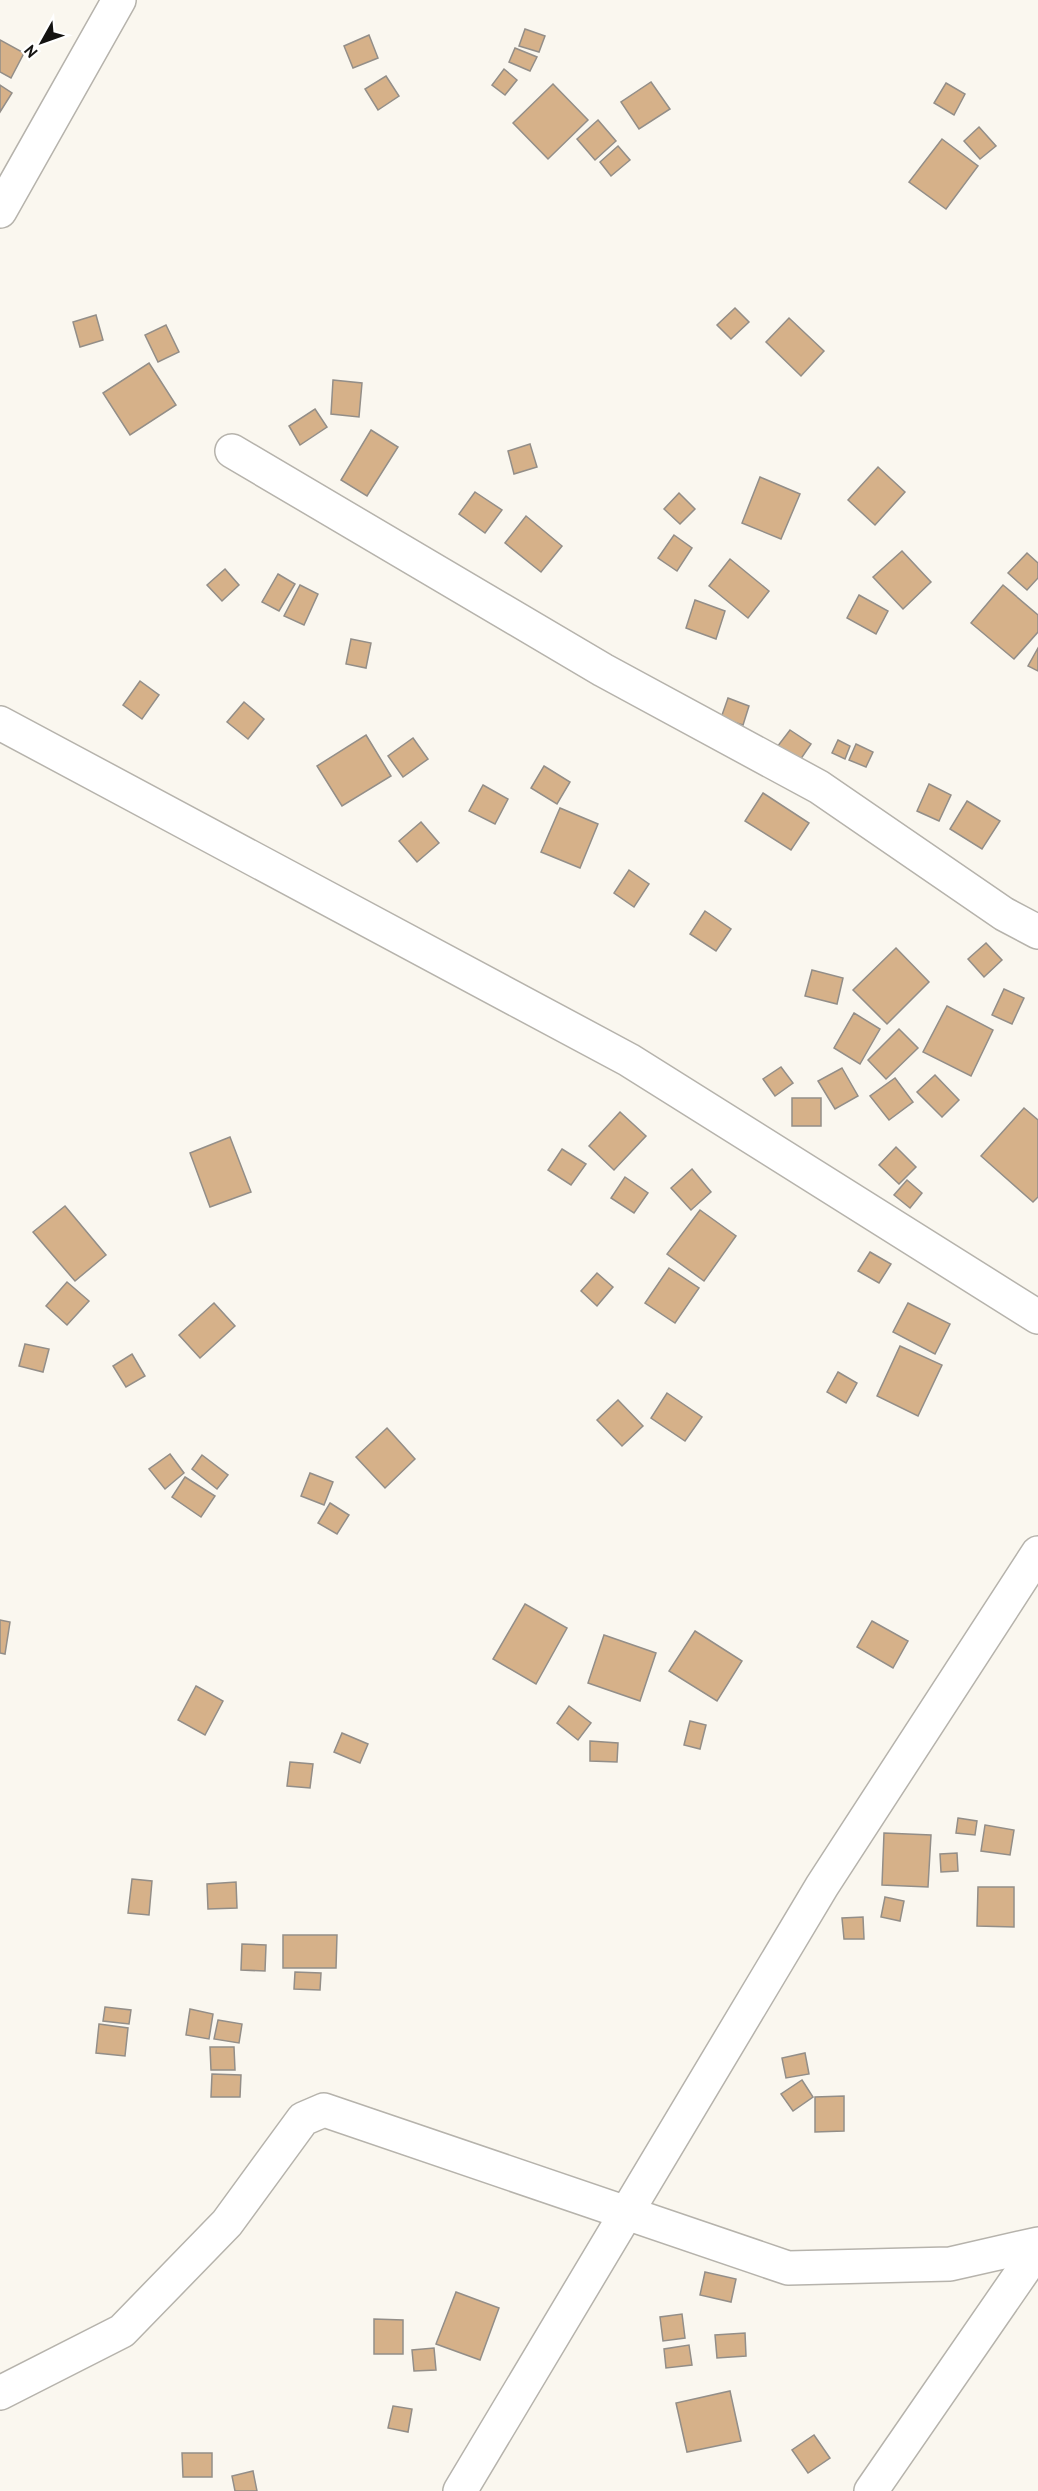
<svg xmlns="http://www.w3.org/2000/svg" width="1038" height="2491" font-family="'PT Sans',sans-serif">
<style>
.building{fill:#d6b189;stroke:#938e88;stroke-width:1.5}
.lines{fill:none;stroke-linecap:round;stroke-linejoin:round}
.street-casing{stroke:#b6b3ac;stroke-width:36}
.street{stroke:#fff;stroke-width:33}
</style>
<rect width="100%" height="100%" fill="#faf7ef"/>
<g class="building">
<polygon points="525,29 545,36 539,52 519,46"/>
<polygon points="369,35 378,58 353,68 344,46"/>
<polygon points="0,40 24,53 11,78 0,72"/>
<polygon points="515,48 537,57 530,71 509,62"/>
<polygon points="504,69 517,80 505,95 492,85"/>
<polygon points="386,76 399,96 378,110 365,89"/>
<polygon points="651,82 670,109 639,129 621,102"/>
<polygon points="946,83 965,94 954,115 934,103"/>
<polygon points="553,84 588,120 548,159 513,123"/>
<polygon points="0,85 12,93 0,112"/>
<polygon points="598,120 616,141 595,160 577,139"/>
<polygon points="979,127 996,146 980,159 964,141"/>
<polygon points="942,139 978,166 946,209 909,182"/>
<polygon points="618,146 630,160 611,176 600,162"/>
<polygon points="735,308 749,322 731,339 717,325"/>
<polygon points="96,315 103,340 80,347 73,322"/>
<polygon points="789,318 824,351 801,376 766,342"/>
<polygon points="166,325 179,352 158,362 145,335"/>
<polygon points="149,363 176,405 130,435 103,393"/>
<polygon points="333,380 362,383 359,417 331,414"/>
<polygon points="315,409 327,427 300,445 289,426"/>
<polygon points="371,430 398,447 367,496 341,480"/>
<polygon points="530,444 537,467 514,474 508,451"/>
<polygon points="878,467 905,492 875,525 848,500"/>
<polygon points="760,477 800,494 781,539 742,523"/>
<polygon points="475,492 502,510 485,533 459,514"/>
<polygon points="679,493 695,509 680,524 664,509"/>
<polygon points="526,516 562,546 541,572 505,543"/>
<polygon points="674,535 692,548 677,571 658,558"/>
<polygon points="902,551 931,582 903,609 873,577"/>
<polygon points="1027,553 1038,563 1038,578 1027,590 1008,573"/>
<polygon points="730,559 769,591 748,618 709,586"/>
<polygon points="225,569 239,585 222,601 207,585"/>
<polygon points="278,574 295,584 279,611 262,602"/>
<polygon points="300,585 318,594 304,625 284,616"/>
<polygon points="1003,585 1038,615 1038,632 1014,659 971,623"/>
<polygon points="859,595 888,611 876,634 847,618"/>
<polygon points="695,600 725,611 716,639 686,628"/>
<polygon points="351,639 371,643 366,668 346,664"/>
<polygon points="1038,648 1038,671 1028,666"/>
<polygon points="140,681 159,695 142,719 123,705"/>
<polygon points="728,698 749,706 743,725 721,718"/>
<polygon points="244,702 264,719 248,739 227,722"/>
<polygon points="790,730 811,744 796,766 774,751"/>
<polygon points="366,735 391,776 342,806 317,766"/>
<polygon points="413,738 428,759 403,777 388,756"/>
<polygon points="838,740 850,746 845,759 832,753"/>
<polygon points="856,744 873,752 866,767 849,760"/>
<polygon points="544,766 570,782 557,804 531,788"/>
<polygon points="929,784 951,795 939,821 917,811"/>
<polygon points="483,785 508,799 495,824 469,811"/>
<polygon points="763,793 809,823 791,850 745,821"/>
<polygon points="967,801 1000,821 982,849 950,829"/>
<polygon points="560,808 598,824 580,868 541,852"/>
<polygon points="421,822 439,843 417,862 399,841"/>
<polygon points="629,870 649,884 634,907 614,893"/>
<polygon points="705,911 731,929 716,951 690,934"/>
<polygon points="986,943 1002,960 984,977 968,959"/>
<polygon points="896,948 929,982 887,1024 853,990"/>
<polygon points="812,970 843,978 837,1004 805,996"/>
<polygon points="1004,989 1024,998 1012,1024 992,1015"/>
<polygon points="947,1006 993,1030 971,1076 923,1052"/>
<polygon points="854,1013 880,1029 860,1064 834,1048"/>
<polygon points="899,1029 918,1048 886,1079 868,1060"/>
<polygon points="781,1067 793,1083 775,1096 763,1079"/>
<polygon points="842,1068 858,1096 835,1109 818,1081"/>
<polygon points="935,1075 959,1100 942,1117 917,1092"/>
<polygon points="895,1078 913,1102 889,1120 870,1096"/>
<rect x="792" y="1098" width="29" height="28"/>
<polygon points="1024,1108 1038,1120 1038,1197 1033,1202 981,1156"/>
<polygon points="620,1112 646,1136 614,1170 589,1146"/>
<polygon points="230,1137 251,1192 210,1207 190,1153"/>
<polygon points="896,1147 916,1167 899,1184 879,1165"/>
<polygon points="562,1149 586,1164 571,1185 548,1170"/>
<polygon points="692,1169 711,1192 691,1210 671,1188"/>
<polygon points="625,1177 648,1193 634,1213 611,1198"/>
<polygon points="907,1180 922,1193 910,1208 894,1195"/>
<polygon points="65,1206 106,1255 75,1281 33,1232"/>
<polygon points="700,1210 736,1236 704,1281 667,1254"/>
<polygon points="870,1252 891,1264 879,1283 858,1271"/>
<polygon points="669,1268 699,1288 675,1323 645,1303"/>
<polygon points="597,1273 613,1287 597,1306 581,1291"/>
<polygon points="67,1282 89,1301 67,1325 46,1306"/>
<polygon points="214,1303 235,1326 200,1358 179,1335"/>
<polygon points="908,1303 950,1324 935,1354 893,1332"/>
<polygon points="25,1344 49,1349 43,1372 19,1366"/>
<polygon points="900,1346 942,1365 918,1416 877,1396"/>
<polygon points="132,1354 145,1376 126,1387 113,1366"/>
<polygon points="838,1372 857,1383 846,1403 827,1392"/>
<polygon points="667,1393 702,1417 685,1441 651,1418"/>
<polygon points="618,1400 643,1426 622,1446 597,1420"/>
<polygon points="387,1428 415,1459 385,1488 356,1457"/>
<polygon points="170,1454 184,1473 165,1489 149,1469"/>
<polygon points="202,1455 228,1475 217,1489 192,1469"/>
<polygon points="310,1473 333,1482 324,1505 301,1496"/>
<polygon points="185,1477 215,1496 201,1517 172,1497"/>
<polygon points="330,1503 349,1515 337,1534 318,1523"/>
<polygon points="525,1604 567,1628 536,1684 493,1659"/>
<polygon points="0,1620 10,1622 5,1654 0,1653"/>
<polygon points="872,1621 908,1641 893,1668 857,1647"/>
<polygon points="695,1631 742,1661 717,1701 669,1671"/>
<polygon points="604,1635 656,1653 640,1701 588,1683"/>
<polygon points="196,1686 223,1701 205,1735 178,1720"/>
<polygon points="569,1706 591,1723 578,1740 557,1723"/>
<polygon points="690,1721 706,1725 700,1749 684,1745"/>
<polygon points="342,1733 368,1744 360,1763 334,1752"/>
<polygon points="590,1741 618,1743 617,1762 590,1761"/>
<polygon points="290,1762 313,1764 310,1788 287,1786"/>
<polygon points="958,1818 977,1821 975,1835 956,1833"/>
<polygon points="985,1825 1014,1830 1010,1855 981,1851"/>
<polygon points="884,1833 931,1835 928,1887 882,1885"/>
<polygon points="957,1853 958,1871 941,1872 940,1854"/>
<polygon points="132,1879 152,1881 149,1915 128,1913"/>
<polygon points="236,1882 237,1908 208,1909 207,1884"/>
<polygon points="978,1887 1014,1887 1014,1927 977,1926"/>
<polygon points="885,1897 904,1901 900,1921 881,1917"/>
<polygon points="863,1917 864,1939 844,1939 842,1918"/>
<polygon points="283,1935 337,1935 336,1968 283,1968"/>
<polygon points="242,1944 266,1945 265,1971 241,1970"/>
<polygon points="295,1972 321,1973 320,1990 294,1989"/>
<polygon points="105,2007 131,2010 129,2024 103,2021"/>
<polygon points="190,2009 213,2014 209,2039 186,2035"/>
<polygon points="218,2020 242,2024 239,2043 214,2039"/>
<polygon points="99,2024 128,2028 125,2056 96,2053"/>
<polygon points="210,2047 234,2047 235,2070 211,2070"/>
<polygon points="805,2053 809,2074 786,2078 782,2058"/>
<polygon points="212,2074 241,2075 240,2097 211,2097"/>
<polygon points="802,2080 813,2097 793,2111 781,2094"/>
<polygon points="844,2096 844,2131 815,2132 815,2097"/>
<polygon points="705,2272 736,2279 731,2302 700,2295"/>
<polygon points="456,2292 499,2308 480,2360 436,2344"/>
<polygon points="682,2314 685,2338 663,2341 660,2317"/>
<polygon points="374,2319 403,2320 403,2354 374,2354"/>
<polygon points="745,2333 746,2356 717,2358 715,2335"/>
<polygon points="689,2345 692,2365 666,2368 664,2349"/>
<polygon points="434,2348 436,2370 414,2371 412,2350"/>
<polygon points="730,2391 741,2441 687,2452 676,2403"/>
<polygon points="393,2406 412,2409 408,2432 388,2428"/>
<polygon points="814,2435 830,2458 808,2473 792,2450"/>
<polygon points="182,2453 212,2453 212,2477 183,2477"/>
<polygon points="253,2471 257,2491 235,2491 232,2476"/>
</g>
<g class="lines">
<g class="street-casing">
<g id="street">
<polyline points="0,211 119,0"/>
<polyline points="232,451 603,670 819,787 1004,914 1038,932"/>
<polyline points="0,723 629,1060 1038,1317"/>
<polyline points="0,2393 122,2331 227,2223 303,2119 324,2110 788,2268 950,2264 1038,2244"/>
<polyline points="460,2491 822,1886 1038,1553"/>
<polyline points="871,2491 1038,2249"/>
</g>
</g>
<use href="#street" class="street"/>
</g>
<g transform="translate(42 42) rotate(230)" stroke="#ffffff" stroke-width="4.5" paint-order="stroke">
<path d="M0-4.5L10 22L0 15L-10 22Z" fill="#141311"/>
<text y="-9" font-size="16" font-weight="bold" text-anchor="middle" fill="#141311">N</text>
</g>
</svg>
